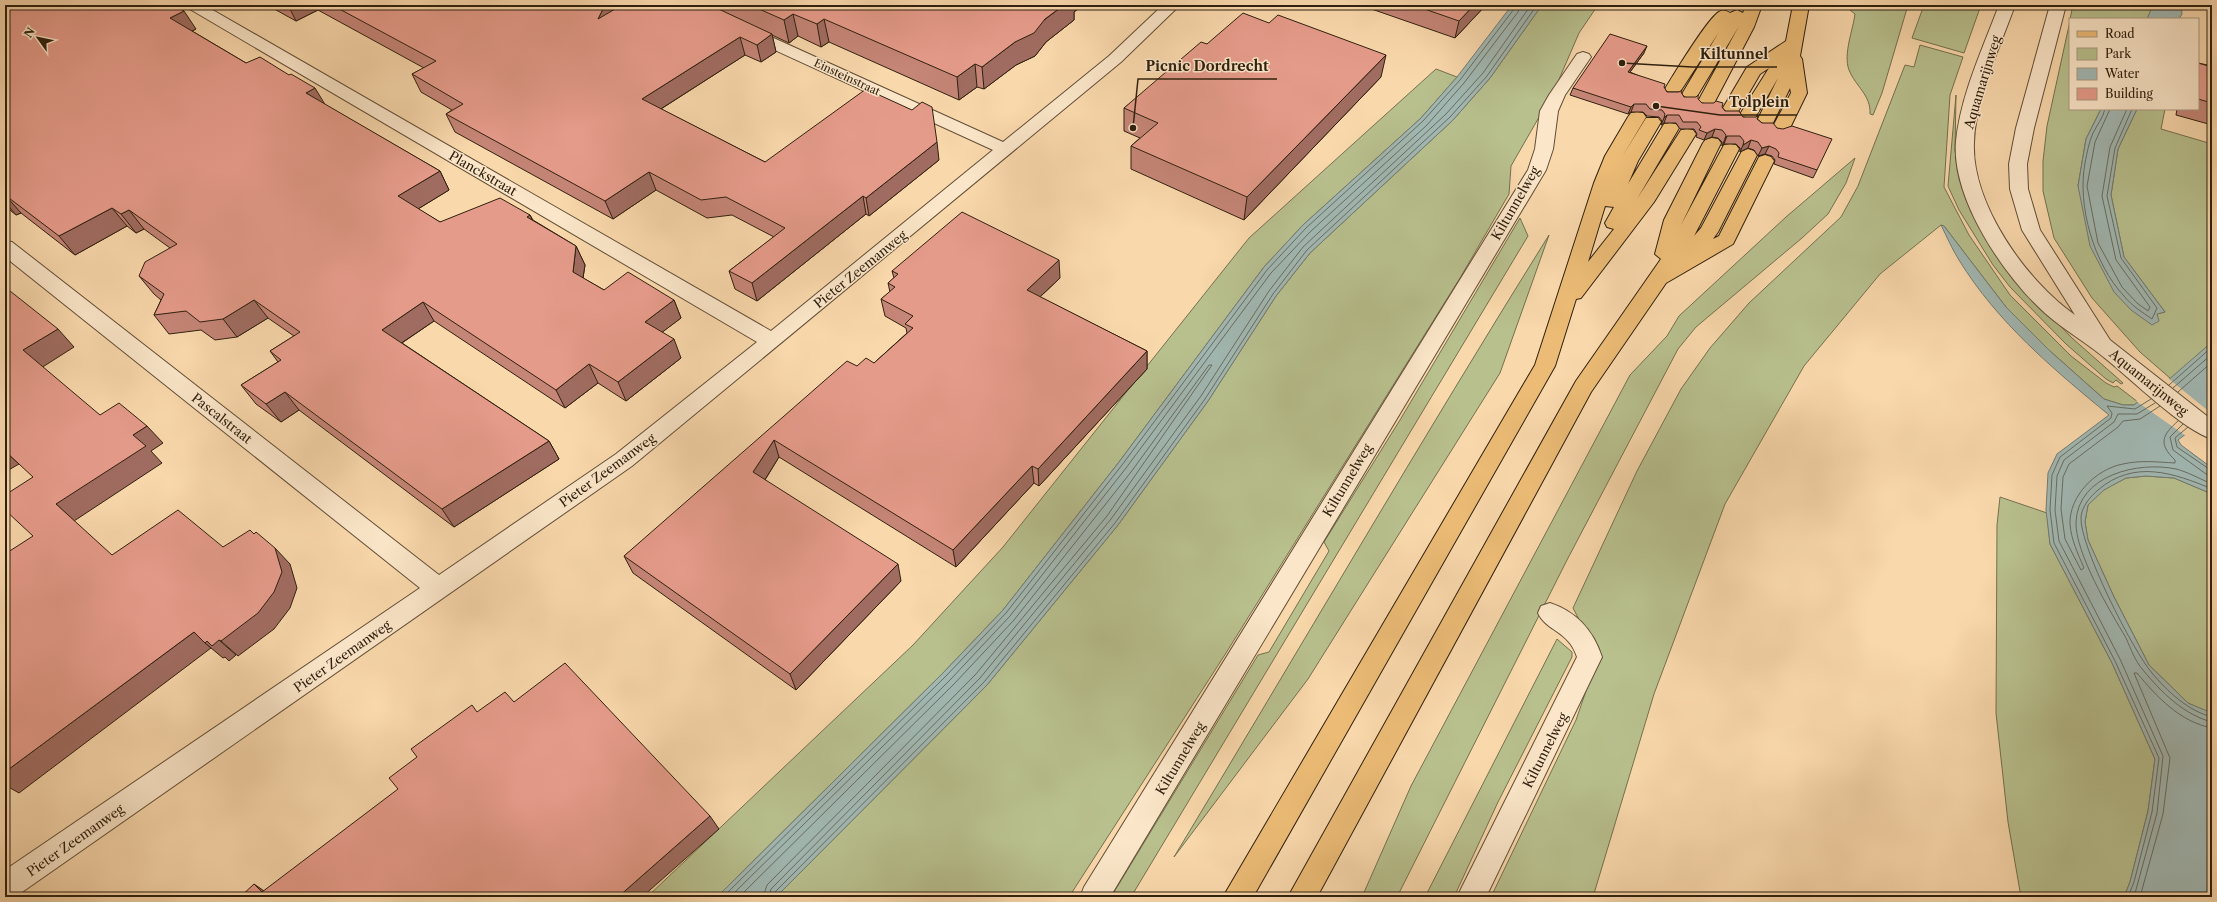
<svg xmlns="http://www.w3.org/2000/svg" width="2217" height="902" font-family="'Libre Caslon Text',serif">
<style>
.green{fill:#b8c08e;stroke:#74704e}
.water{fill:#a1b8b3;stroke:#737b71}
.pier{fill:#f9d8ac}
.lines{fill:none;stroke-linecap:round;stroke-linejoin:round}
.shore{stroke:#686c60;stroke-width:1}
.minor-casing{stroke:#624e36;stroke-width:2}
.tertiary-casing{stroke:#624e36;stroke-width:2}
.primary-casing{stroke:#2f200e;stroke-width:2}
.minor{fill:#fbe6c9;fill-rule:evenodd}
.tertiary{fill:#fbe6c9;fill-rule:evenodd}
.primary{fill:#ecbc76;fill-rule:evenodd}
.wall{fill:#c58577;stroke:#2f200e}
.shaded-wall{fill:#a06c61;stroke:#2f200e}
.building{fill:#e59b8a;stroke:#2f200e}
.labels{text-anchor:middle;stroke-width:3;stroke-linejoin:round;paint-order:stroke}
.far-street-label{font-size:11px;fill:#2f200e;stroke:#fbe6c9}
.street-label{font-size:13px;fill:#2f200e;stroke:#fbe6c9}
.leader{fill:none;stroke:#2f200e;stroke-width:1.5}
.callout-dot{fill:#2f200e;stroke:#fbe6c9;stroke-width:1.5}
.callout-label{font-size:14px;text-anchor:middle;font-weight:bold;fill:#2f200e;stroke:#fbe6c9;stroke-width:3;stroke-linejoin:round;paint-order:stroke}
</style>
<rect width="100%" height="100%" fill="#f9d8ac"/>
<filter id="stains"><feTurbulence type="fractalNoise" baseFrequency=".005" numOctaves="4"/><feColorMatrix values="0 0 0 0 .2 0 0 0 0 .09 0 0 0 0 .02 0 0 0 .5 -.17"/></filter>
<radialGradient id="worn" r=".72"><stop offset=".6" stop-color="#630" stop-opacity="0"/><stop offset="1" stop-color="#630" stop-opacity=".3"/></radialGradient>
<g class="green">
<polygon points="1542,5 1598,5 1579,33 1554,91 1511,166 1509,194 1460,278 1226,653 1069,897 776,897 987,685 1118,525 1208,401 1276,296 1310,253 1453,120 1490,78"/>
<path d="M1850 5H1908L1882 93 1873 115 1870 114C1871 95 1856 87 1849 70 1843 54 1853 30 1855 14L1850 10Z"/>
<polygon points="1924,5 1981,5 1964,53 1912,38"/>
<polygon points="2073,5 2153,5 2153,7 2147,19 2070,19"/>
<polygon points="2070,21 2070,109 2101,109 2086,139 2078,186 2157,314 2165,312 2124,257 2111,195 2118,149 2137,109 2165,109 2161,129 2212,144 2212,342 2171,379 2140,352 2092,298 2054,238 2043,191 2043,161 2047,126"/>
<polygon points="1920,45 1963,57 1950,95 1944,187 1969,235 2010,295 2071,356 2106,383 2114,387 2117,386 2138,402 2134,405 2123,405 2104,399 2050,351 2006,307 1944,226 1941,225 1880,274 1804,366 1725,504 1654,694 1593,897 1491,897 1576,720 1598,656 1573,608 1637,471 1681,389 1710,348 1749,303 1841,217 1858,186 1905,65 1914,67"/>
<polygon points="1436,69 1457,77 1421,118 1303,225 1264,267 1119,462 1003,610 943,673 717,897 647,897 913,645 1003,547 1249,238"/>
<polygon points="1956,95 1955,151 1960,173 2026,290 2072,338 2123,383 2121,384 2116,380 2113,383 2106,379 2066,344 2010,287 1993,265 1959,210 1948,186"/>
<polygon points="1855,158 1846,183 1828,214 1802,238 1696,327 1678,349 1567,560 1397,897 1362,897 1411,786 1630,375 1667,336 1679,316 1786,217"/>
<polygon points="1520,218 1528,236 1131,897 1111,897 1258,655 1269,652 1329,551 1324,542 1400,420"/>
<path d="M1549 235 1500 373 1308 679 1174 857C1299 650 1421 440 1549 235Z"/>
<polygon points="2146,476 2174,478 2212,494 2212,722 2204,711 2188,703 2149,665 2114,597 2088,540 2085,522 2088,505 2103,490 2126,478"/>
<polygon points="2000,497 2047,513 2050,544 2112,663 2155,759 2148,811 2130,882 2124,897 2021,897 2008,822 1996,713 1997,525"/>
<polygon points="1557,639 1572,652 1572,657 1498,802 1454,897 1425,897"/>
</g>
<g class="water">
<polygon points="1512,5 1542,5 1490,78 1453,120 1310,253 1276,296 1208,401 1118,525 987,685 776,897 717,897 943,673 1003,610 1119,462 1264,267 1303,225 1421,118 1457,77"/>
<polygon points="2153,5 2181,5 2182,14 2179,19 2147,19"/>
<polygon points="2101,109 2137,109 2118,149 2111,195 2124,257 2165,312 2157,314 2159,321 2152,325 2131,310 2114,292 2090,246 2078,186 2086,139"/>
<path d="M1941 225 1944 226 2006 307 2050 351 2104 399 2123 405H2134L2141 399 2144 401 2212 342V414L2178 440 2181 445 2212 468V494L2174 478 2146 476 2126 478 2104 490 2088 505 2085 522 2088 540 2114 597 2149 665 2188 703 2212 713V897H2124L2130 882 2148 811 2155 759 2112 663 2050 544 2046 510 2048 473 2057 454 2109 415C2053 369 1997 322 1959 260 1952 249 1947 237 1941 225Z"/>
</g>
<polygon class="pier" points="2168,378 2212,414 2212,417 2186,436 2136,401 2140,397 2143,398"/>
<g class="lines">
<g class="shore">
<path d="M2105 109C2103 118 2097 125 2093 133 2089 142 2087 153 2085 163 2077 206 2094 264 2124 296 2132 306 2142 312 2152 319L2157 308 2121 258 2107 196 2115 148 2132 109"/>
<polyline points="2110,109 2095,142 2087,186 2098,243 2122,287 2137,303 2148,311 2150,307 2116,260 2102,196 2110,147 2127,109"/>
<polyline points="2169,385 2212,347"/>
<polyline points="2173,388 2212,354"/>
<polyline points="2178,392 2212,362"/>
<path d="M2160 406 2140 419 2123 421 2118 427 2069 464 2063 477 2061 509 2065 539 2081 570 2084 568C2078 554 2071 539 2070 524 2069 496 2096 469 2123 464 2140 460 2157 462 2175 463V460C2158 444 2162 435 2178 421"/>
<polyline points="2183,424 2170,437 2173,450 2206,474 2212,476"/>
<polyline points="2188,427 2175,438 2177,447 2212,471"/>
<path d="M2212 484C2200 479 2188 472 2176 469 2138 461 2078 475 2076 522 2075 553 2110 611 2126 638 2131 649 2135 661 2143 670 2161 692 2184 715 2212 722"/>
<path d="M2212 489C2174 473 2134 459 2098 490 2090 497 2082 506 2081 517 2079 545 2133 651 2152 673 2167 691 2188 711 2212 717"/>
<polyline points="723,897 946,676 1006,613 1122,465 1267,270 1306,228 1423,121 1460,80 1514,9 1515,5"/>
<polyline points="730,897 950,680 1010,616 1126,468 1271,273 1310,232 1427,125 1464,83 1518,12 1520,5"/>
<polyline points="739,897 954,684 1014,620 1131,472 1209,365 1212,365 1107,516 976,674 767,885 763,897"/>
<polyline points="769,897 771,889 980,678 1111,519 1201,396 1269,291 1303,247 1446,114 1483,73 1531,5"/>
<polyline points="774,897 775,892 984,682 1115,523 1205,399 1273,294 1307,250 1450,117 1487,76 1537,5"/>
<polyline points="2128,897 2134,882 2152,812 2159,758 2115,661 2054,543 2050,510 2052,475 2060,457 2111,418 2112,413 2107,406 2135,409 2151,399"/>
<polyline points="2134,897 2157,813 2163,756 2120,659 2059,541 2055,510 2057,476 2064,460 2114,422 2118,414 2137,414 2155,403"/>
<path d="M2140 897 2163 814 2170 758 2134 673H2137C2157 697 2180 722 2212 728"/>
</g>
<g class="minor-casing">
<g id="minor">
<polygon points="185,5 204,5 771,331 993,150 742,35 740,32 742,29 754,29 1003,142 1109,56 1163,5 1180,5 1121,62 632,466 15,897 5,897 5,870 420,588 5,257 5,241 12,242 439,575 616,454 757,342 188,8"/>
<polygon points="1583,52 1589,54 1591,57 1565,95 1558,111 1553,149 1546,170 1110,897 1080,897 1084,887 1528,170 1535,149 1540,111 1549,95 1577,54"/>
<path d="M1550 603C1577 612 1593 630 1602 657L1486 897H1457L1577 657C1569 631 1546 631 1538 613L1541 606Z"/>
</g>
</g>
<g class="tertiary-casing">
<path id="tertiary" d="M1999 5H2015C2001 45 1975 99 1974 142 1971 203 2026 281 2075 315L2022 230 2010 189 2009 164 2016 128 2050 5H2066L2034 128 2027 164 2028 189 2040 230 2110 340 2212 420V439C2183 430 2132 380 2106 359 2087 343 2064 330 2046 314 2004 277 1951 198 1956 141 1961 94 1983 48 1999 5Z"/>
</g>
<g class="primary-casing">
<g id="primary">
<path d="M1746 5H1762L1754 27 1711 109H1699L1696 105 1739 26 1693 103H1681L1679 99 1719 32 1676 98H1664L1662 94C1671 79 1708 18 1719 12 1723 9 1727 11 1730 13L1737 10 1743 13Z"/>
<polygon points="1793,5 1809,5 1800,56 1802,59 1807,93 1789,130 1786,134 1780,135 1774,134 1771,130 1791,93 1790,88 1770,129 1758,129 1755,125 1778,78 1752,123 1740,123 1737,119 1769,68 1760,74 1735,117 1723,117 1720,113 1747,67 1786,41"/>
<path d="M1637 112 1643 113 1646 117 1622 157 1646 118H1658L1661 122 1638 161 1628 184 1664 124 1670 123 1676 124 1679 128 1637 199 1681 130 1687 129 1693 130 1696 134 1654 202 1581 298 1576 299 1555 366 1253 897H1223L1535 365 1594 183 1605 156 1628 117 1631 113ZM1605 206 1614 207 1605 223 1607 227 1614 229 1588 262Z"/>
<polygon points="1712,138 1718,139 1721,143 1681,225 1724,145 1730,144 1736,145 1739,149 1694,236 1701,228 1742,151 1748,149 1754,151 1757,155 1718,232 1713,239 1719,236 1759,157 1765,155 1771,157 1774,161 1735,240 1733,244 1666,283 1591,392 1317,897 1288,897 1576,381 1661,259 1655,254 1664,220 1703,143 1706,139"/>
</g>
</g>
<use href="#minor" class="minor"/>
<use href="#tertiary" class="tertiary"/>
<use href="#primary" class="primary"/>
</g>
<g class="wall">
<polygon points="5,5 196,29 192,31 246,63 324,104 440,171 449,190 418,209 440,222 530,215 533,220 576,246 585,265 583,278 604,290 674,300 681,318 662,332 681,358 626,401 598,383 565,408 434,321 402,343 549,441 559,459 454,527 299,410 281,422 256,404 241,385 278,362 270,351 294,336 268,318 237,337 215,340 201,330 169,334 154,315 161,300 154,294 139,276 170,248 144,229 136,233 127,226 75,255 21,213 16,215 5,206"/>
<polygon points="267,5 620,5 619,7 622,5 1083,5 1074,12 1074,20 1046,42 1035,56 1016,65 984,89 977,87 959,100 829,42 821,47 798,36 789,43 772,35 776,52 761,62 745,55 661,109 765,162 939,160 869,216 866,214 757,301 735,289 729,271 774,237 732,215 707,218 656,190 613,219 455,132 446,114 452,110 421,92 412,74 424,68 318,10 296,21"/>
<polygon points="1360,5 1486,5 1455,38"/>
<polygon points="1207,44 1381,77 1244,220 1131,169 1131,146 1140,138 1124,131 1124,108"/>
<polygon points="1644,53 1630,72 1664,87 1667,92 1681,92 1684,97 1698,99 1702,103 1722,107 1725,111 1743,117 1757,119 1762,123 1777,128 1817,170 1813,178 1774,164 1775,160 1772,156 1765,154 1758,156 1754,150 1748,148 1740,152 1740,148 1736,144 1724,144 1722,146 1722,142 1718,138 1712,137 1704,140 1696,137 1697,134 1694,129 1680,129 1676,123 1664,123 1661,125 1662,121 1659,117 1647,116 1643,112 1631,112 1628,114 1570,95 1573,88"/>
<polygon points="2212,62 2212,125 2176,115 2177,109 2198,109 2198,63 2212,66"/>
<polygon points="892,271 1060,278 1040,297 1147,351 1147,369 1039,486 1034,483 956,567 779,457 765,480 901,581 796,690 633,573 624,556 857,366 874,363 907,333 906,328 885,316 881,299 890,292 888,283 894,278"/>
</g>
<g class="shaded-wall">
<polygon points="288,5 315,5 318,10 296,21"/>
<polygon points="605,5 620,5 604,36 598,19"/>
<polygon points="1064,5 1083,5 1074,12 1074,20 1046,42 1035,56 1016,65 984,89 982,67"/>
<polygon points="1474,5 1486,5 1455,38 1459,21"/>
<polygon points="184,11 196,29 182,36 170,18"/>
<polygon points="793,14 798,36 789,43 784,20"/>
<polygon points="824,19 829,42 821,47 817,24"/>
<polygon points="772,34 776,52 761,62 757,45"/>
<polygon points="740,37 745,55 648,117 642,99"/>
<polygon points="1647,46 1644,53 1625,79 1628,72"/>
<polygon points="1386,55 1381,77 1244,220 1247,197"/>
<polygon points="975,64 977,87 959,100 957,77"/>
<polygon points="315,88 326,106 306,93"/>
<polygon points="1634,104 1631,112 1628,114 1631,107"/>
<polygon points="1667,115 1664,123 1661,125 1664,118"/>
<polygon points="1715,129 1712,137 1704,140 1707,133"/>
<polygon points="1727,136 1724,144 1722,146 1725,139"/>
<polygon points="1751,140 1748,148 1740,152 1743,145"/>
<polygon points="937,142 939,160 869,216 866,198"/>
<polygon points="1769,146 1765,154 1758,156 1762,148"/>
<polygon points="440,171 449,190 408,215 398,196"/>
<polygon points="649,172 656,190 613,219 605,201"/>
<polygon points="5,195 21,213 16,215 5,202"/>
<polygon points="863,196 866,214 757,301 752,283"/>
<polygon points="112,208 127,226 75,255 59,236"/>
<polygon points="129,210 144,229 136,233 121,214"/>
<polygon points="530,215 539,234 527,217"/>
<polygon points="576,246 585,265 581,290 573,272"/>
<polygon points="1059,260 1060,278 1028,308 1027,290"/>
<polygon points="254,300 268,318 237,337 223,319"/>
<polygon points="674,300 681,318 652,340 645,322"/>
<polygon points="423,302 434,321 394,348 382,330"/>
<polygon points="58,329 74,347 41,368 23,350"/>
<polygon points="674,339 681,358 626,401 618,382"/>
<polygon points="1147,351 1147,369 1039,486 1038,469"/>
<polygon points="589,364 598,383 565,408 556,390"/>
<polygon points="285,392 299,410 281,422 266,404"/>
<polygon points="147,426 163,443 151,451 162,463 74,521 56,504 133,435"/>
<polygon points="774,440 779,457 759,489 753,472"/>
<polygon points="549,441 559,459 454,527 442,509"/>
<polygon points="5,451 19,464 5,472"/>
<polygon points="1032,466 1034,483 956,567 953,550"/>
<polygon points="275,548 290,564 297,588 290,608 274,629 238,656 221,641"/>
<polygon points="898,564 901,581 796,690 790,674"/>
<polygon points="194,632 211,648 19,793 5,785 5,772"/>
<polygon points="219,640 236,655 229,661 225,657 223,658 205,643 207,641"/>
<polygon points="710,816 719,829 642,897 618,897"/>
<polygon points="254,884 273,897 262,892"/>
</g>
<g class="building">
<polygon points="5,5 174,5 184,11 170,18 246,63 260,57 289,75 291,74 315,88 306,93 440,171 398,196 440,222 500,198 530,215 527,217 576,246 573,272 604,290 628,272 674,300 645,322 674,339 618,382 589,364 556,390 423,302 382,330 549,441 442,509 285,392 266,404 241,385 281,360 270,351 300,332 254,300 223,319 200,322 186,311 154,315 164,294 139,276 145,262 177,244 129,210 121,214 112,208 59,236 5,195"/>
<polygon points="332,5 605,5 598,19 622,5 710,5 772,34 757,45 740,37 642,99 765,162 866,89 912,110 922,102 932,107 937,142 866,198 863,196 752,283 729,271 785,228 726,197 701,200 649,172 605,201 446,114 463,104 412,74 436,61"/>
<polygon points="750,5 1064,5 1045,19 1034,33 1015,42 982,67 975,64 957,77 824,19 817,24 793,14 784,20"/>
<polygon points="1413,5 1474,5 1459,21"/>
<polygon points="1243,13 1269,23 1278,15 1386,55 1247,197 1131,146 1158,123 1124,108 1201,42 1207,44"/>
<polygon points="1610,34 1647,46 1628,72 1665,84 1664,87 1667,92 1679,92 1682,90 1681,92 1684,97 1696,97 1698,95 1698,99 1702,103 1714,103 1716,101 1723,103 1722,107 1725,111 1739,111 1743,117 1756,117 1758,115 1757,119 1762,123 1773,123 1777,128 1783,129 1792,126 1832,139 1817,170 1778,157 1779,153 1776,149 1769,146 1762,148 1758,142 1751,140 1743,145 1744,141 1740,136 1727,136 1725,139 1726,135 1722,130 1715,129 1707,133 1699,130 1701,127 1697,122 1683,122 1679,115 1667,115 1664,118 1665,114 1662,110 1650,109 1646,104 1634,104 1631,107 1573,88"/>
<polygon points="2198,63 2212,67 2212,103 2198,99"/>
<polygon points="962,212 1059,260 1027,290 1147,351 1038,469 1032,466 953,550 774,440 753,472 898,564 790,674 624,556 847,361 857,366 866,358 874,363 913,328 905,324 913,316 881,299 895,287 888,283 898,274 892,271"/>
<polygon points="5,287 58,329 23,350 100,415 119,403 147,426 133,435 146,446 56,504 112,555 178,510 223,547 250,530 254,534 256,532 275,548 282,572 274,592 258,613 221,641 219,640 212,646 207,641 205,643 194,632 5,772 5,554 33,536 5,510 5,495 33,477 5,451"/>
<polygon points="565,663 710,816 618,897 240,897 254,884 262,892 398,789 389,778 417,757 411,749 472,705 477,712 505,692 514,702"/>
</g>
<g class="labels">
<g class="far-street-label">
<text transform="translate(847 77) rotate(25)" y="4">Einsteinstraat</text>
</g>
<g class="street-label">
<text transform="translate(1982 82) rotate(-73)" y="5">Aquamarijnweg</text>
<text transform="translate(483 173) rotate(30)" y="5">Planckstraat</text>
<text transform="translate(1515 203) rotate(-60)" y="5">Kiltunnelweg</text>
<text transform="translate(860 269) rotate(-39)" y="5">Pieter Zeemanweg</text>
<text transform="translate(2149 382) rotate(39)" y="5">Aquamarijnweg</text>
<text transform="translate(222 418) rotate(38)" y="5">Pascalstraat</text>
<text transform="translate(607 470) rotate(-36)" y="5">Pieter Zeemanweg</text>
<text transform="translate(1347 480) rotate(-59)" y="5">Kiltunnelweg</text>
<text transform="translate(342 656) rotate(-35)" y="5">Pieter Zeemanweg</text>
<text transform="translate(1545 750) rotate(-63)" y="5">Kiltunnelweg</text>
<text transform="translate(1180 758) rotate(-59)" y="5">Kiltunnelweg</text>
<text transform="translate(75 840) rotate(-35)" y="5">Pieter Zeemanweg</text>
</g>
</g>
<path class="leader" d="M1622 63L1692 67H1777M1133 128L1138 79H1277M1656 106L1720 115H1797"/>
<g class="callout-dot">
<circle cx="1622" cy="63" r="4"/>
<circle cx="1133" cy="128" r="4"/>
<circle cx="1656" cy="106" r="4"/>
</g>
<g class="callout-label">
<text x="1734" y="59">Kiltunnel</text>
<text x="1207" y="71">Picnic Dordrecht</text>
<text x="1759" y="107">Tolplein</text>
</g>
<rect width="2217" height="902" fill="none" stroke="#f9d8ac" stroke-width="20"/>
<rect x="6" y="6" width="2205" height="890" fill="none" stroke="#2f200e" stroke-width="2"/>
<rect x="10" y="10" width="2197" height="882" fill="none" stroke="#2f200e"/>
<rect x="2069" y="18" width="130" height="92" fill="#fbe6c9" stroke="#a9977e"/>
<rect x="2077" y="31" width="20" height="6" fill="#ecbc76" stroke="#a9977e"/>
<text x="2105" y="38" font-size="12" fill="#2f200e">Road</text>
<rect x="2077" y="48" width="20" height="12" fill="#b8c08e" stroke="#a9977e"/>
<text x="2105" y="58" font-size="12" fill="#2f200e">Park</text>
<rect x="2077" y="68" width="20" height="12" fill="#a1b8b3" stroke="#a9977e"/>
<text x="2105" y="78" font-size="12" fill="#2f200e">Water</text>
<rect x="2077" y="88" width="20" height="12" fill="#e59b8a" stroke="#a9977e"/>
<text x="2105" y="98" font-size="12" fill="#2f200e">Building</text>
<g transform="translate(38 38) rotate(303)" stroke="#fbe6c9" stroke-width="3" paint-order="stroke">
<path d="M0-3L7 15L0 10L-7 15Z" fill="#2f200e"/>
<text y="-6" font-size="11" font-weight="bold" text-anchor="middle" fill="#2f200e">N</text>
</g>
<rect width="100%" height="100%" filter="url(#stains)"/>
<rect width="100%" height="100%" fill="url(#worn)"/>
</svg>
